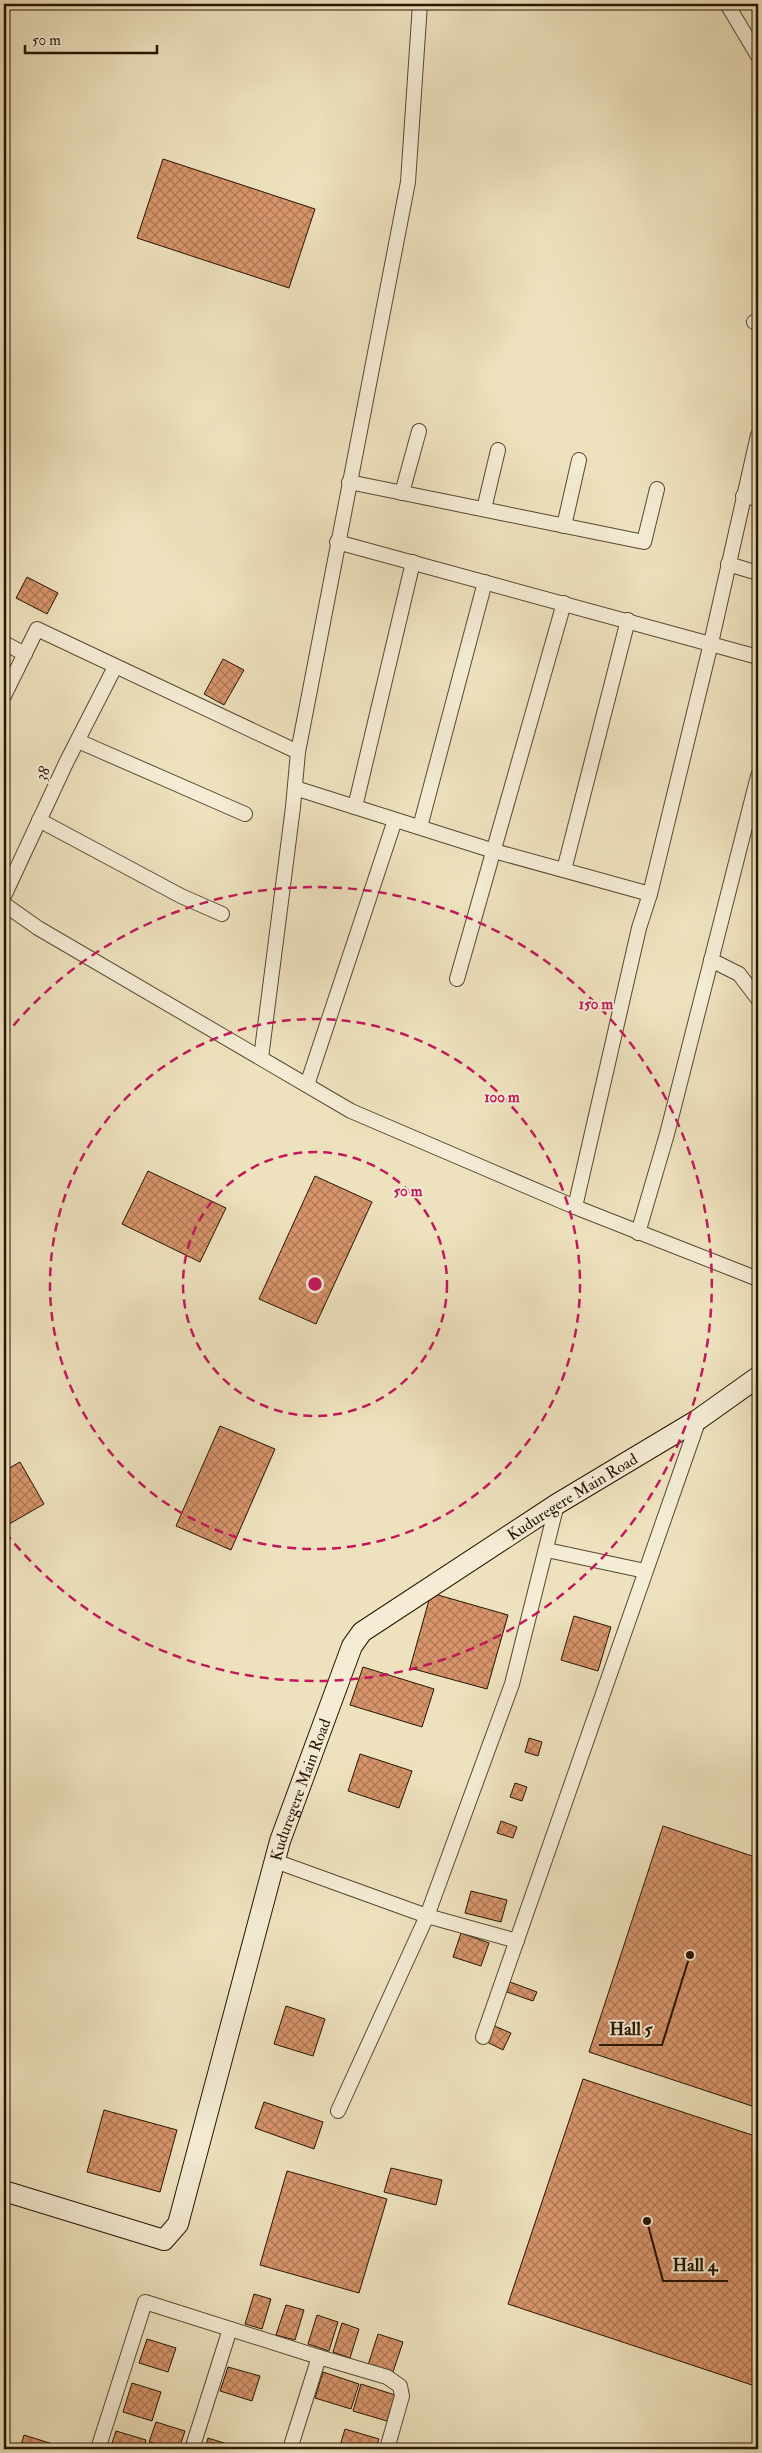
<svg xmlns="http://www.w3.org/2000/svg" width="762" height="2453" font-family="'IM FELL Double Pica',serif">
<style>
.building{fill:url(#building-cross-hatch);stroke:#261500}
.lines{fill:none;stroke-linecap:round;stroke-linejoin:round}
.street-casing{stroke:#584830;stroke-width:16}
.secondary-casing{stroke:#261500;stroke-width:22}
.street{stroke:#f4ecd5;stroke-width:14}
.secondary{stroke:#f4ecd5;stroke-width:20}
.ring{fill:none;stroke:#c2185b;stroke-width:2.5;stroke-dasharray:9 6}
.labels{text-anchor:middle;stroke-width:4;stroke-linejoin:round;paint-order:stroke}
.street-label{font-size:16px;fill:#261500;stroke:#f4ecd5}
.centre{fill:#c2185b;stroke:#f4ecd5;stroke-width:2.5}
.ring-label{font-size:15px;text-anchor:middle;font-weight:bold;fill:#c2185b;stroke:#f4ecd5;stroke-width:4;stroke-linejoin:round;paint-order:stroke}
.leader{fill:none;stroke:#261500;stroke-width:2}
.callout-dot{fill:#261500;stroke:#f4ecd5;stroke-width:2}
.callout-label{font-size:18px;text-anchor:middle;font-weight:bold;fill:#261500;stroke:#f4ecd5;stroke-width:4;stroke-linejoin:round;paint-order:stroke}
</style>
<defs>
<pattern id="building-cross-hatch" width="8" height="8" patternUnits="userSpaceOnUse" patternTransform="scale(1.25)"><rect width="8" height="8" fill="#d8956c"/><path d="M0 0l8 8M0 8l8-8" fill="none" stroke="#af7856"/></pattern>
</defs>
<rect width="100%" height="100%" fill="#eee2be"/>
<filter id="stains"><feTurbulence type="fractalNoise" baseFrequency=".004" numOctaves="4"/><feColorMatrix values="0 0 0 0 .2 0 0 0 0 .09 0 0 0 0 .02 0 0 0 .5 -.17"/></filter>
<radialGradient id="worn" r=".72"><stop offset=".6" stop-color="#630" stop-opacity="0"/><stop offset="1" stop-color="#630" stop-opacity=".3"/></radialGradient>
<g class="building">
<polygon points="163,159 315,209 289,288 137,238"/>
<polygon points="27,577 58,593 47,614 16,598"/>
<polygon points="223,659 244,670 224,705 204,694"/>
<polygon points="148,1171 226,1208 200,1262 122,1224"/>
<polygon points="315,1176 372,1202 316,1324 259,1299"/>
<polygon points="220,1426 275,1449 231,1550 176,1526"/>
<polygon points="20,1462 44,1504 4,1527 4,1471"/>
<polygon points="431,1593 508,1615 487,1689 410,1668"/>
<polygon points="574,1616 611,1627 598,1671 561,1660"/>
<polygon points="363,1667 434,1689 422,1727 350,1705"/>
<polygon points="529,1738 542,1742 538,1756 525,1752"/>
<polygon points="360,1754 412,1771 399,1808 348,1791"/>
<polygon points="515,1783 527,1787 522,1801 510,1797"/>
<polygon points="501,1821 517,1827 513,1838 497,1833"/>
<polygon points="663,1826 758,1858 758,2108 589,2052"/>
<polygon points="471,1891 507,1900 501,1922 465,1913"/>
<polygon points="461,1933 489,1943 481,1966 453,1957"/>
<polygon points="510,1982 537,1992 533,2001 507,1992"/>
<polygon points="286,2006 325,2019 313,2056 274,2044"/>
<polygon points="492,2025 511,2033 503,2050 485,2041"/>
<polygon points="583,2079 758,2137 758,2387 508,2304"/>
<polygon points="264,2102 323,2122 314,2149 255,2128"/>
<polygon points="104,2110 177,2130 160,2192 87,2172"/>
<polygon points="391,2168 442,2180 436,2205 384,2192"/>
<polygon points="287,2171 387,2199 359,2293 260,2265"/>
<polygon points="254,2294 271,2299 262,2329 245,2324"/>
<polygon points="286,2305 304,2310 295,2340 276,2335"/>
<polygon points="317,2315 338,2322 329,2351 308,2344"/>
<polygon points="342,2323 359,2329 350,2358 333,2352"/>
<polygon points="378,2334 403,2342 393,2372 368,2365"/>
<polygon points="147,2339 176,2348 168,2372 139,2363"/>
<polygon points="228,2367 260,2376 252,2401 220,2391"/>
<polygon points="323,2372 359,2384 351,2409 315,2398"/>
<polygon points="132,2383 161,2392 152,2421 123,2412"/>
<polygon points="361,2384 395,2395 387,2421 353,2411"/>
<polygon points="156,2422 185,2431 179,2449 149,2442"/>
<polygon points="345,2429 379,2439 375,2449 339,2449"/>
<polygon points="116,2431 146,2440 143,2449 110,2449"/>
<polygon points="24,2435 56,2445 55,2449 20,2449"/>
<polygon points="208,2438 240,2448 240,2449 205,2449"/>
</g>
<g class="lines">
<g class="street-casing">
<g id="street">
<polyline points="727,4 758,56"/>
<polyline points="754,322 758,323"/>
<polyline points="349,482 644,542 657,489"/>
<polyline points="402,493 419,431"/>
<polyline points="743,496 758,499"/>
<polyline points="484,509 498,450"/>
<polyline points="564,526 579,460"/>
<polyline points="337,542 758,657"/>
<polyline points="728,564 758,573"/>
<polyline points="4,643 25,654"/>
<polyline points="4,696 37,629 298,752"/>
<polyline points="78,741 245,814"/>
<polyline points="295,788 494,851 650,894"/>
<polyline points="355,807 413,562"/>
<polyline points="39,820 181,896 222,914"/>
<polyline points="420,827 485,582"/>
<polyline points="564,870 628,620"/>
<polyline points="4,896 66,763 115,667"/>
<polyline points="4,904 38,928 351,1111 575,1207 758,1279"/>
<polyline points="711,960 739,974 758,999"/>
<polyline points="457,979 564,603"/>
<polyline points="261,1058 293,807 298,752 408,182 420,4"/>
<polyline points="307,1085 395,820"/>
<polyline points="575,1207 639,928 650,894 711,643 758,435"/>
<polyline points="638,1233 667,1134 758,776"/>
<polyline points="547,1550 645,1571"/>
<polyline points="275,1861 427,1916 517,1941"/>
<polyline points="483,2037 699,1419"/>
<polyline points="338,2111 427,1916 512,1684 557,1504"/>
<polyline points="319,2357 387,2377 400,2386 402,2396 387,2449"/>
<polyline points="98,2449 145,2302 319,2357 290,2449"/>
<polyline points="192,2449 230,2329"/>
</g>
</g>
<g class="secondary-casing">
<g id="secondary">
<path id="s1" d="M4 2191 164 2240 178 2224 280 1841 352 1646 362 1632 557 1504 699 1419 758 1377"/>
</g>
</g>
<use href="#street" class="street"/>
<use href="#secondary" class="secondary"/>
</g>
<g class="ring">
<circle cx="315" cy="1284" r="132"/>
<circle cx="315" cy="1284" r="265"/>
<path d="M4 1037A397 397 0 1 1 4 1531"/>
</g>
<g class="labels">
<g class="street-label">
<text transform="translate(42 773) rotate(-65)" y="6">38</text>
<text dy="6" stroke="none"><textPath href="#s1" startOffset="1060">Kuduregere Main Road</textPath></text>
<text dy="6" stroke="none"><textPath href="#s1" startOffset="640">Kuduregere Main Road</textPath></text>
</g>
</g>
<circle cx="315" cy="1284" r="8" class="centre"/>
<g class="ring-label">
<text x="596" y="1009">150 m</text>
<text x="502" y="1102">100 m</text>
<text x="408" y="1196">50 m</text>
</g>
<path class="leader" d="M690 1955L662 2045H599M647 2221L663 2281H728"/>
<g class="callout-dot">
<circle cx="690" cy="1955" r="5"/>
<circle cx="647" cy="2221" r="5"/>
</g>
<g class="callout-label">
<text x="631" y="2035">Hall 5</text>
<text x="695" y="2271">Hall 4</text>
</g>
<rect width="762" height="2453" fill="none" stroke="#eee2be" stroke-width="20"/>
<rect x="5" y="5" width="752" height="2443" fill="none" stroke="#261500" stroke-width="2.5"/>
<rect x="10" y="10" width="742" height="2433" fill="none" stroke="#261500"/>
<path d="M25 45v8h132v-8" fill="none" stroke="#261500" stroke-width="2.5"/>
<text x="32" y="45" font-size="15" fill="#261500" stroke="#f4ecd5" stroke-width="4" paint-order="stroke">50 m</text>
<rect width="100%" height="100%" filter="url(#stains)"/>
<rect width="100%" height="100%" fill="url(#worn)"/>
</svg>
